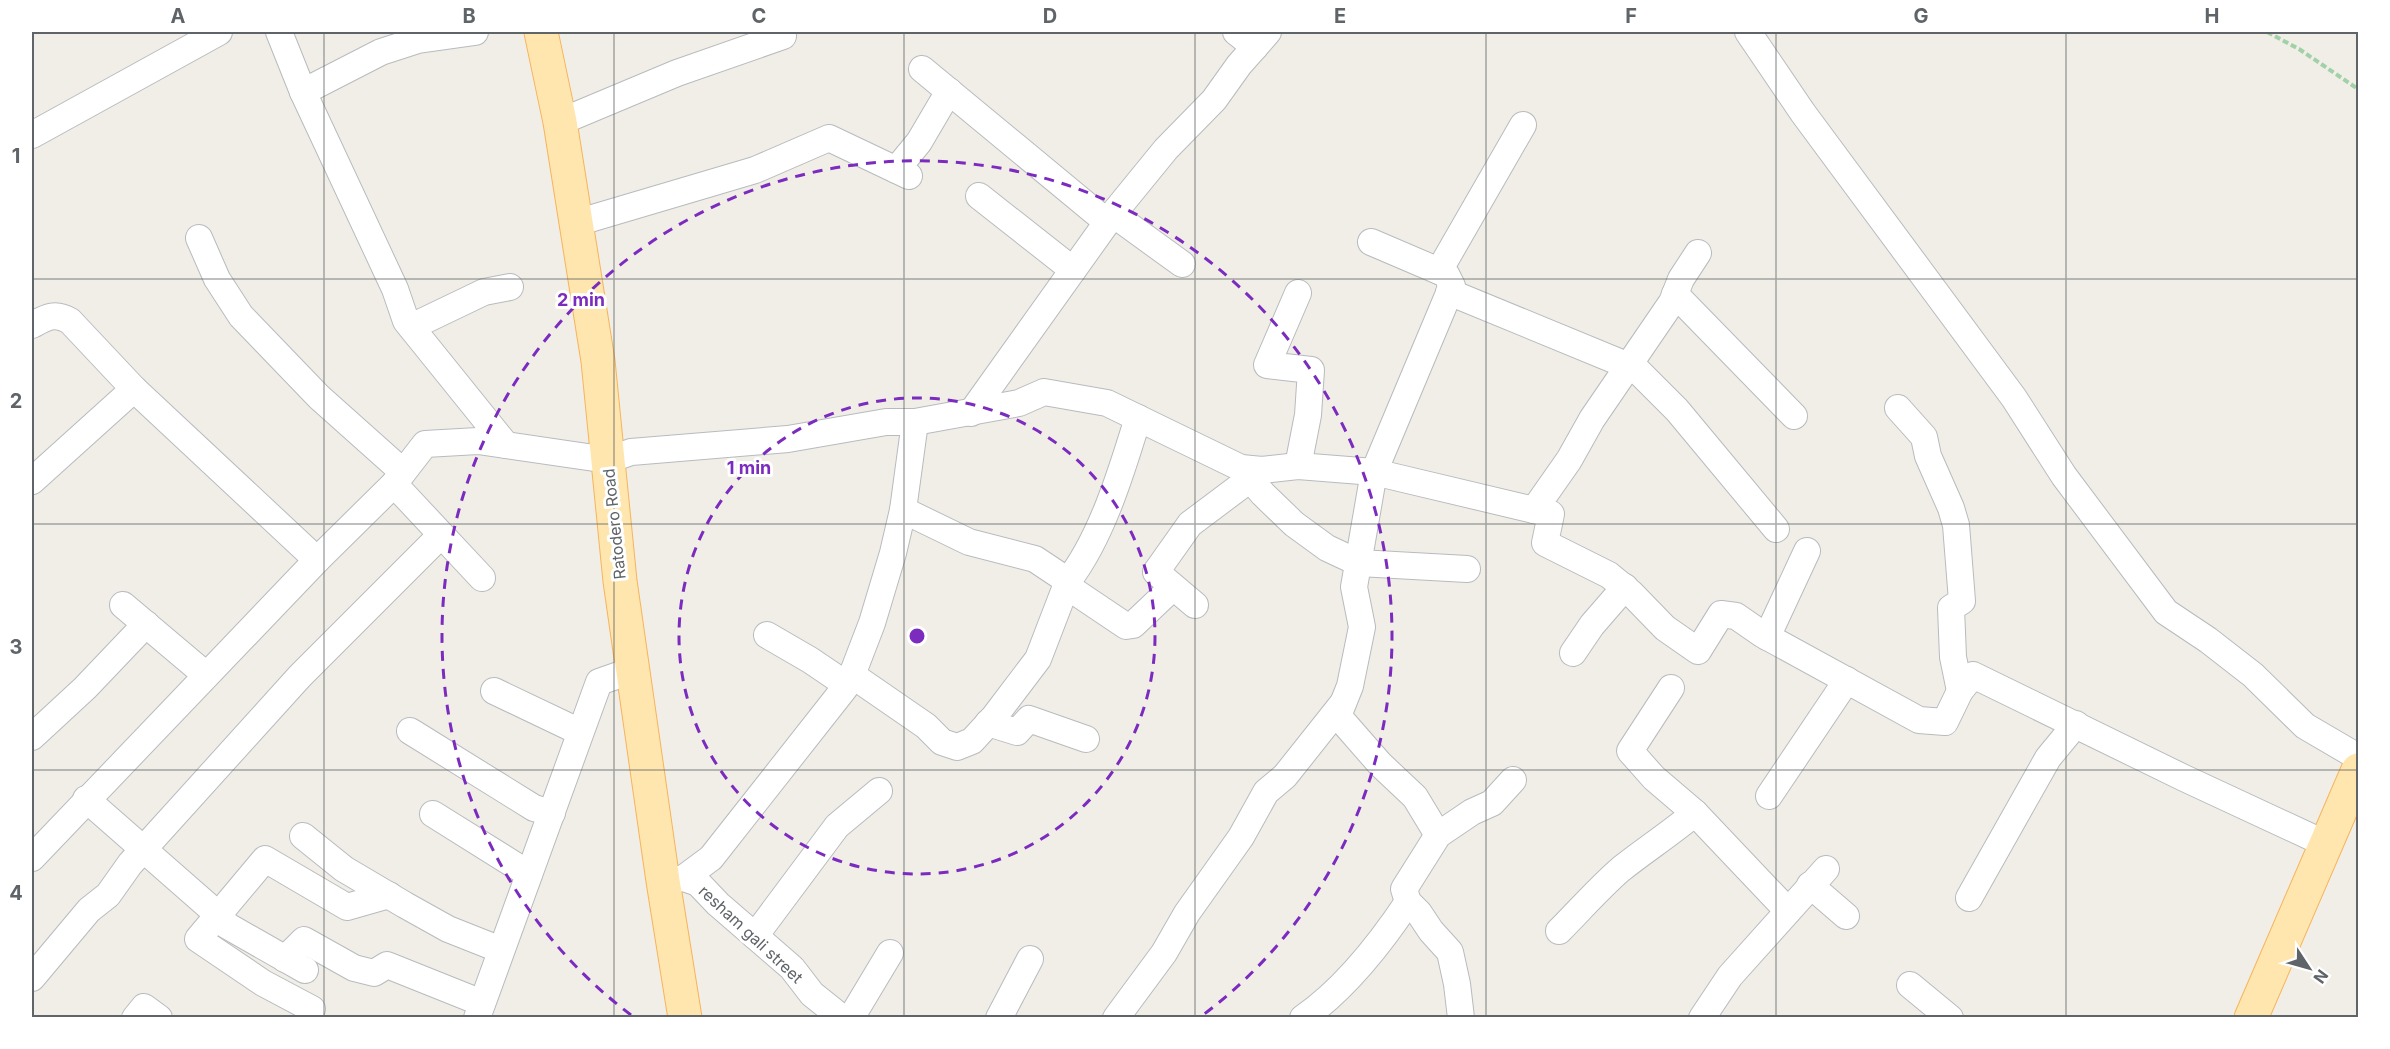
<svg xmlns="http://www.w3.org/2000/svg" width="2390" height="1049" font-family="Inter,sans-serif">
<style>
.lines{fill:none;stroke-linecap:round;stroke-linejoin:round}
.minor-casing{stroke:#b8bbbe;stroke-width:28}
.major-casing{stroke:#f6b45b;stroke-width:35}
.path{stroke:#a0d1a7;stroke-width:4;stroke-dasharray:6 3;stroke-linecap:butt}
.minor{stroke:#fff;stroke-width:26}
.major{stroke:#ffe6af;stroke-width:33}
.grid{fill:none;stroke:#5f6468;stroke-width:1.5;stroke-opacity:0.55}
.ring{fill:none;stroke:#7b2cbf;stroke-width:3;stroke-dasharray:10 8}
.labels{text-anchor:middle;stroke-width:6;stroke-linejoin:round;paint-order:stroke}
.street-label{font-size:16px;fill:#5f6468;stroke:#fff}
.centre{fill:#7b2cbf;stroke:#fff;stroke-width:3}
.ring-label{font-size:18px;text-anchor:middle;font-weight:bold;fill:#7b2cbf;stroke:#fff;stroke-width:6;stroke-linejoin:round;paint-order:stroke}
.neatline{fill:none;stroke:#5f6468;stroke-width:2}
.grid-label{font-size:20px;text-anchor:middle;font-weight:bold;fill:#5f6468}
</style>
<rect width="100%" height="100%" fill="#f1eee7"/>
<g class="lines">
<g class="minor-casing">
<g id="minor">
<polyline points="279,32 303,92 395,289 406,321 506,445"/>
<polyline points="1236,32 1255,47"/>
<polyline points="1748,32 1803,113 2014,398 2064,476 2166,612 2208,640 2253,675 2305,726 2358,757"/>
<polyline points="922,69 1107,222"/>
<polyline points="303,92 381,52 418,40 475,32"/>
<polyline points="560,122 677,73 783,36"/>
<polyline points="32,135 219,32"/>
<polyline points="896,170 919,142 949,91"/>
<polyline points="979,196 1073,270"/>
<polyline points="1113,214 1182,264"/>
<polyline points="576,223 755,170 829,138 909,176"/>
<polyline points="199,238 217,279 241,316 319,397 403,472"/>
<polyline points="1371,242 1446,274 1452,286 1374,472 1354,587 1362,627 1350,686 1338,716 1380,764 1415,797 1438,835"/>
<polyline points="1439,271 1523,125"/>
<polyline points="1449,292 1636,369 1677,410 1776,529"/>
<polyline points="1675,294 1794,416"/>
<path d="M32 325C47 317 55 312 70 321L134 389 317 560"/>
<polyline points="411,327 484,292 510,287"/>
<polyline points="1898,408 1924,437 1928,456 1951,508 1956,525 1962,601 1951,608 1953,657 1960,691"/>
<polyline points="971,413 1113,214 1166,149 1214,100 1239,65 1268,32"/>
<polyline points="1298,466 1308,415 1311,370 1267,365 1298,293"/>
<polyline points="1241,468 1263,494 1294,524 1327,548 1359,563 1467,569"/>
<polyline points="32,481 134,389"/>
<polyline points="394,484 482,578"/>
<path d="M903 510 969 542 1035 559 1068 581C1102 537 1122 470 1138 418"/>
<polyline points="1534,510 1569,460 1592,419 1672,302 1681,279 1698,253"/>
<polyline points="1065,585 1126,626 1133,625 1173,587"/>
<polyline points="123,605 206,675"/>
<polyline points="1195,605 1156,572 1190,524 1250,479"/>
<polyline points="767,635 810,660 847,685"/>
<polyline points="1767,637 1807,551"/>
<polyline points="1573,653 1592,625 1625,587"/>
<polyline points="852,675 926,726 942,742 957,747 972,741 994,717 1038,659 1068,581"/>
<polyline points="1671,688 1630,751 1654,778 1695,813 1788,911"/>
<polyline points="494,691 580,732"/>
<polyline points="988,723 1017,732 1029,719 1086,739"/>
<polyline points="410,731 534,808 552,813"/>
<polyline points="32,737 85,688 146,624"/>
<polyline points="1769,796 1847,680"/>
<polyline points="86,799 223,919 226,925 305,970"/>
<polyline points="433,814 529,874"/>
<polyline points="303,836 344,869 405,905 448,929 501,950"/>
<polyline points="32,858 317,560 394,484 425,444 478,441 608,460 631,452 788,439 886,422 915,422 1019,403 1044,392 1107,403 1241,468 1262,470 1298,466 1374,472 1551,514 1545,543 1609,575 1631,593 1665,628 1698,651 1721,614 1736,616 1762,634 1919,720 1945,722 1960,691 1973,675 2184,778 2326,844"/>
<polyline points="684,878 698,883 718,904 792,968 812,994 842,1018"/>
<polyline points="663,881 684,878 711,858 844,689 852,675 872,623 893,553 903,510 915,422"/>
<polyline points="1810,885 1846,916"/>
<polyline points="1969,898 2048,758 2076,724"/>
<path d="M1559 931C1580 910 1599 888 1621 869 1645 850 1671 833 1695 813"/>
<polyline points="755,936 837,826 879,791"/>
<polyline points="285,959 304,940 354,968 374,973 387,965 482,1003"/>
<polyline points="32,978 89,910 108,895 130,864 300,676 441,535"/>
<polyline points="1910,985 1950,1018"/>
<polyline points="312,1009 263,983 198,939 265,859 347,907 389,895"/>
<polyline points="135,1018 144,1007 159,1018"/>
<polyline points="477,1018 599,682 633,670"/>
<polyline points="851,1018 890,953"/>
<polyline points="999,1018 1030,959"/>
<polyline points="1116,1018 1164,953 1187,913 1241,837 1266,792 1285,776 1343,703"/>
<path d="M1303 1018C1345 989 1380 944 1408 902"/>
<polyline points="1461,1018 1457,984 1450,952 1431,931 1419,913 1408,902 1404,889 1438,835 1472,812 1492,803 1513,780"/>
<polyline points="1702,1018 1730,976 1826,869"/>
</g>
</g>
<g class="major-casing">
<g id="major">
<polyline points="541,32 560,122 598,361 620,581 663,881 685,1018"/>
<polyline points="2251,1018 2358,770"/>
</g>
</g>
<polyline class="path" points="2267,32 2299,49 2358,89"/>
<use href="#minor" class="minor"/>
<use href="#major" class="major"/>
</g>
<path class="grid" d="M324 32V1018M614 32V1018M904 32V1018M1195 32V1018M1486 32V1018M1776 32V1018M2066 32V1018M32 279H2358M32 524H2358M32 770H2358"/>
<g class="ring">
<circle cx="917" cy="636" r="238"/>
<path d="M631 1015A475 475 0 1 1 1203 1015"/>
</g>
<g class="labels">
<g class="street-label">
<text transform="translate(614 524) rotate(-96)" y="6">Ratodero Road</text>
<text transform="translate(751 934) rotate(43)" y="6">resham gali street</text>
</g>
</g>
<circle cx="917" cy="636" r="9" class="centre"/>
<g class="ring-label">
<text x="581" y="306">2 min</text>
<text x="749" y="474">1 min</text>
</g>
<rect width="2390" height="1049" fill="none" stroke="#ffffff" stroke-width="66"/>
<g transform="translate(2309 968) rotate(126)" stroke="#ffffff" stroke-width="4.5" paint-order="stroke">
<path d="M0-4.5L10 22L0 15L-10 22Z" fill="#5f6468"/>
<text y="-9" font-size="16" font-weight="bold" text-anchor="middle" fill="#5f6468">N</text>
</g>
<rect x="33" y="33" width="2324" height="983" class="neatline"/>
<g class="grid-label">
<text x="178" y="23">A</text>
<text x="469" y="23">B</text>
<text x="759" y="23">C</text>
<text x="1050" y="23">D</text>
<text x="1340" y="23">E</text>
<text x="1631" y="23">F</text>
<text x="1921" y="23">G</text>
<text x="2212" y="23">H</text>
<text x="16" y="163">1</text>
<text x="16" y="408">2</text>
<text x="16" y="654">3</text>
<text x="16" y="900">4</text>
</g>
</svg>
